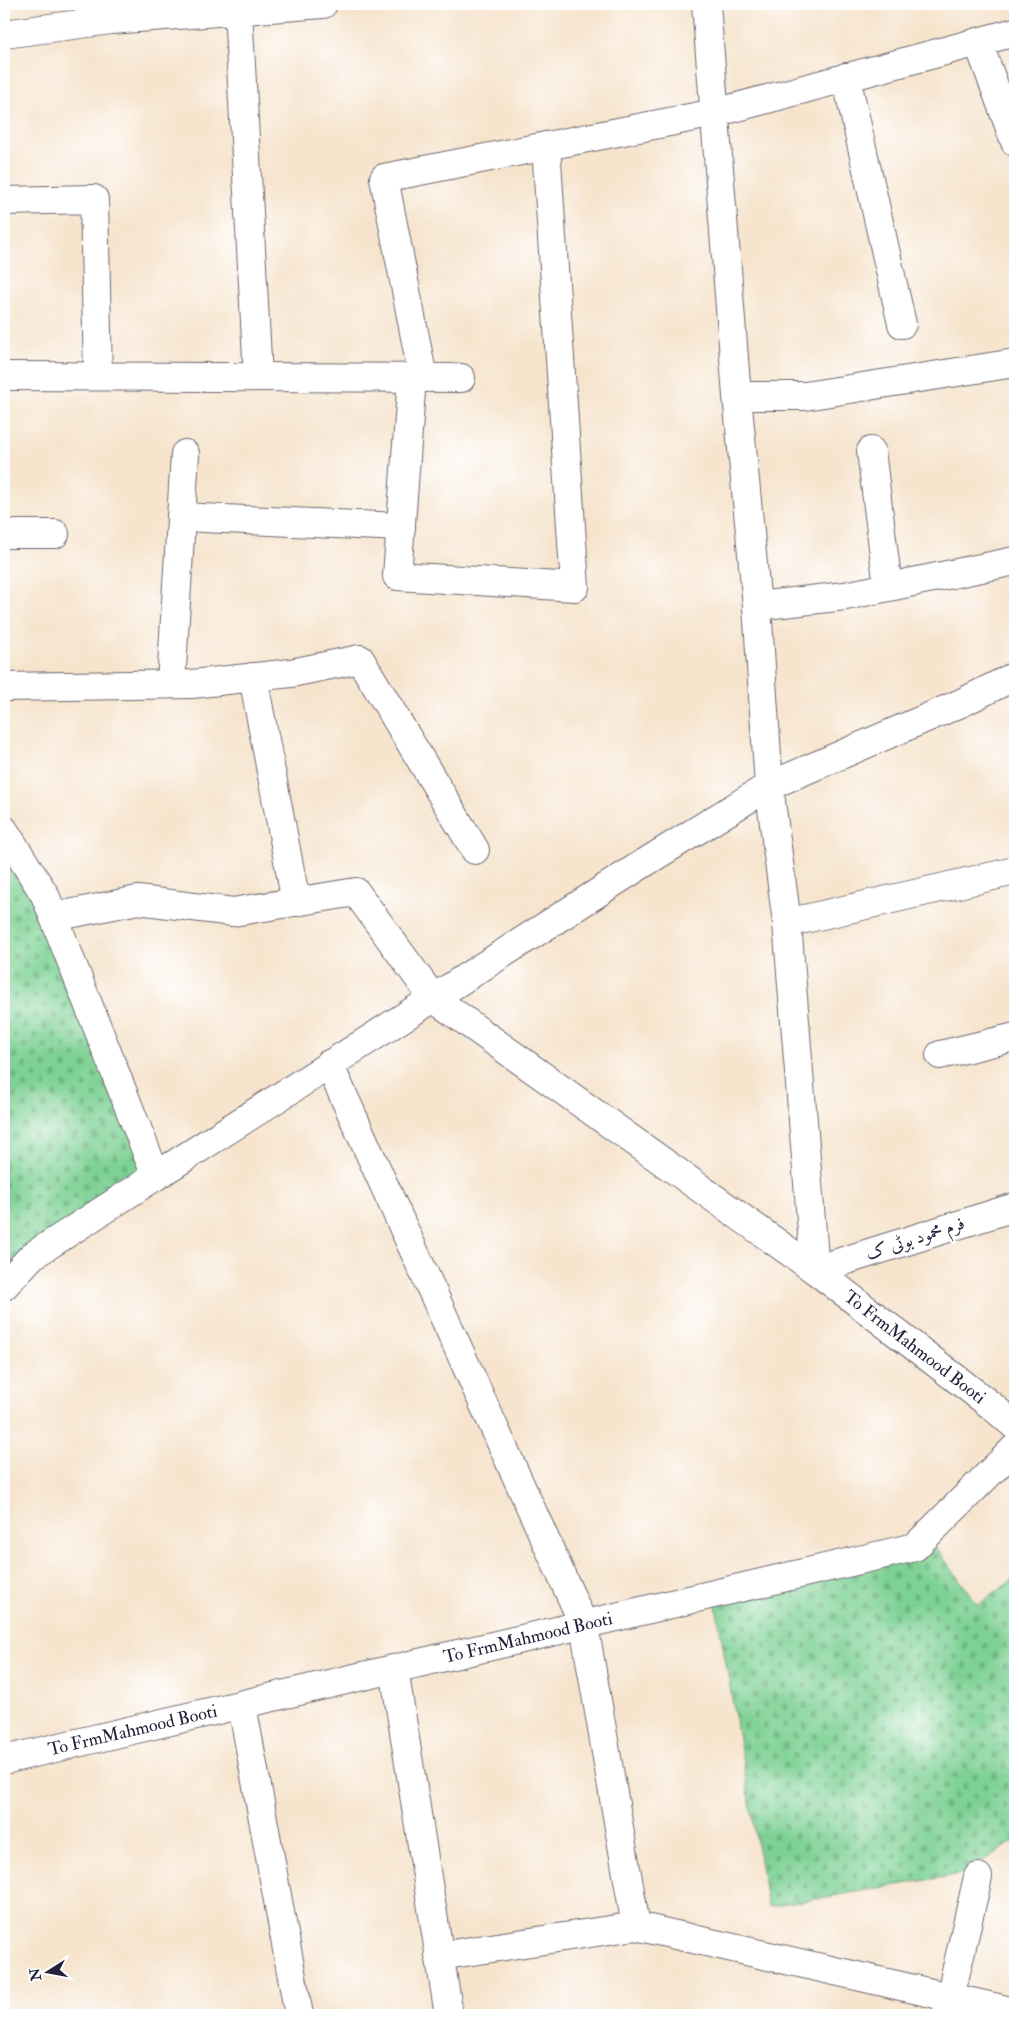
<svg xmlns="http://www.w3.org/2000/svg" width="1019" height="2019" font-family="'IM FELL Double Pica',Amiri,serif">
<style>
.cemetery{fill:url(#cemetery-stones);stroke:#507a68}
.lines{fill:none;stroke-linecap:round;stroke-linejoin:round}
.minor-casing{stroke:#6c666e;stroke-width:30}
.minor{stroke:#fff;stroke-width:28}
.labels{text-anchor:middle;stroke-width:4.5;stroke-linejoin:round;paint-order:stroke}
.street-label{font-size:18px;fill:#22223b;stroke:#fff}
</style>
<defs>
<pattern id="cemetery-stones" width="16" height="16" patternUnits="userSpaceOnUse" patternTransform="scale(1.25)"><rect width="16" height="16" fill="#7ed194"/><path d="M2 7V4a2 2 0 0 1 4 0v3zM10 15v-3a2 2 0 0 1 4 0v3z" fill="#6db380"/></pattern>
</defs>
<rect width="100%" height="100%" fill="#fff"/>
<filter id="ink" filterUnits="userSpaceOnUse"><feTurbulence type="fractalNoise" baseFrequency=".02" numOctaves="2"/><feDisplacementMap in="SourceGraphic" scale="10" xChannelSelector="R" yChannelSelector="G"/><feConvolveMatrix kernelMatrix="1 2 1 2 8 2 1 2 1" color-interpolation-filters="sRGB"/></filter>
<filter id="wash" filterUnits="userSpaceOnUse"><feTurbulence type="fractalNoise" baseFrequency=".0096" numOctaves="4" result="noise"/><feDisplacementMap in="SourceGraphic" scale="20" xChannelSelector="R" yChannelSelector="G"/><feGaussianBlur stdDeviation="1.12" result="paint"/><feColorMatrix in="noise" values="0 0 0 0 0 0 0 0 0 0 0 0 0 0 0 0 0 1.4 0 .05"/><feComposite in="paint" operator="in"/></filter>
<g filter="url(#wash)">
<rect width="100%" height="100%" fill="#f6e4cd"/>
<g class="cemetery">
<polygon points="4,830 156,1176 4,1286"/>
<polygon points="927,1535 978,1605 1015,1578 1015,1841 962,1874 768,1907 714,1594"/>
</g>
</g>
<g filter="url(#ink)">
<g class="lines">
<g class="minor-casing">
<g id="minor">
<polyline points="706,4 737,396 757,606 769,786 787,923 815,1270"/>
<polyline points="238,10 258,377"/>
<polyline points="4,34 111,20 323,4"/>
<polyline points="978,42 1015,142"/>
<polyline points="846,77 902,324"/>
<polyline points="4,201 94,199 98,376"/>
<polyline points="4,376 461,378"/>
<polyline points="412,378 397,576 575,587 546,146"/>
<polyline points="423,378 384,178 715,113 1015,32"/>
<polyline points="737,396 805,396 1015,363"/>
<polyline points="871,451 888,587"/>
<polyline points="181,517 401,527"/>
<polyline points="4,534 55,534"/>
<polyline points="757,606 845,596 1015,561"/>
<polyline points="253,677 296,902"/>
<polyline points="171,684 185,454"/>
<polyline points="4,687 192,684 291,673 360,659 475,850"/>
<polyline points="4,830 45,895 156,1176 641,865 769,786 961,703 1015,676"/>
<path id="s1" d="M54 917 138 900 233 912 356 892 433 998 815 1270 993 1407 1015 1426"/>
<polyline points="787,923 1015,871"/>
<polyline points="940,1055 1015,1037"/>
<polyline points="329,1064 584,1625 636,1926"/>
<polyline points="815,1270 1015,1207"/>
<polyline points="4,1286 32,1256 156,1176"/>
<polyline points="394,1669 449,2015"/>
<polyline points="242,1705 299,2015"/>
<path id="s2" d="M4 1760 915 1547 1015 1448"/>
<polyline points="439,1956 636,1926 1015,2012"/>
<polyline points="946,2015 978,1877"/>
</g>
</g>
<use href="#minor" class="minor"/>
</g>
</g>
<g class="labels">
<g class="street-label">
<text transform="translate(915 1238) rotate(-18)" y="6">فرم محمود بوٹی ک</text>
<text dy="6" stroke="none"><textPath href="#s1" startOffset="1032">To FrmMahmood Booti</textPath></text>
<text dy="6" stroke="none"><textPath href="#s2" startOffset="538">To FrmMahmood Booti</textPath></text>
<text dy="6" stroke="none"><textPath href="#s2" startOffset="132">To FrmMahmood Booti</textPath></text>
</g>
</g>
<rect width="1019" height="2019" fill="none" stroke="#fff" stroke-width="20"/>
<g transform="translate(48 1972) rotate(259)" stroke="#ffffff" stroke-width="4" paint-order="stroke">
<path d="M0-4L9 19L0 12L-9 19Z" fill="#22223b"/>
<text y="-8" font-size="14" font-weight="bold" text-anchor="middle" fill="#22223b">N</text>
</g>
</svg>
